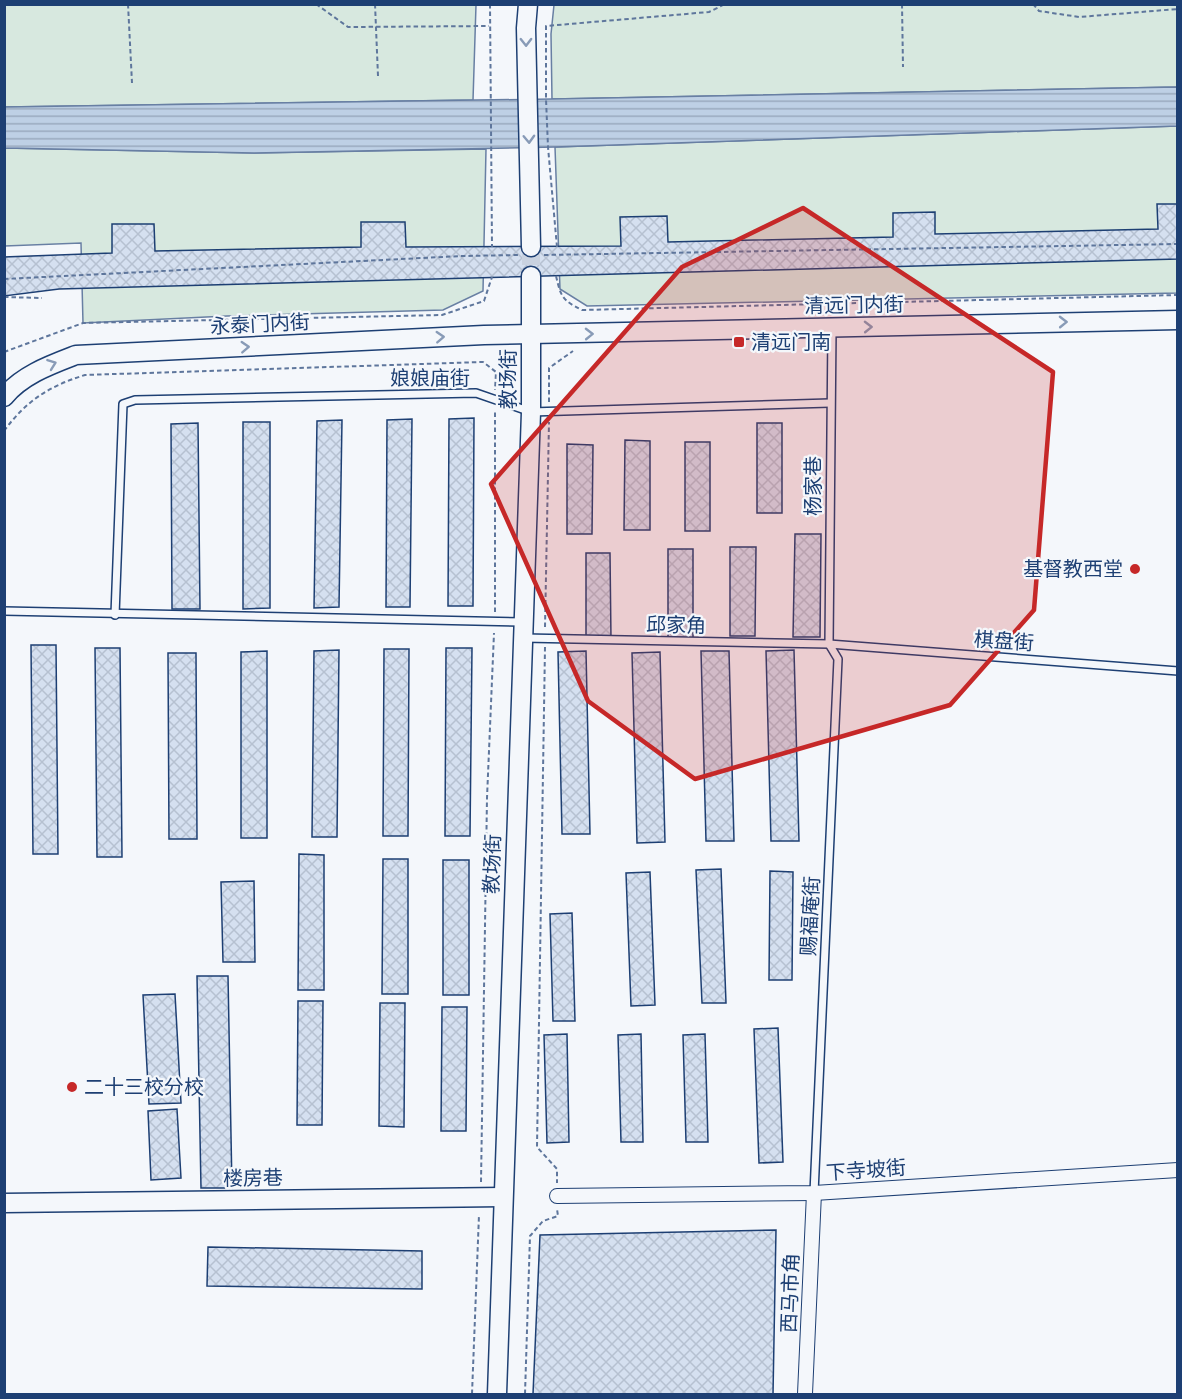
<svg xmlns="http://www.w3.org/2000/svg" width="1182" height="1399" font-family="Bitter,'Noto Sans SC',serif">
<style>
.green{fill:#d7e8df;stroke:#687fa3;stroke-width:1.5}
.water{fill:url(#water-rules);stroke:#687fa3;stroke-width:1.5}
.building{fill:url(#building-cross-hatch);stroke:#1d3f73;stroke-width:1.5}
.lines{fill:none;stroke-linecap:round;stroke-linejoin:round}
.secondary-tunnel{stroke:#c9d2e0;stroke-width:18;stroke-dasharray:18 9;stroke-linecap:butt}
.lane-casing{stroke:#1d3f73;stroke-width:10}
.street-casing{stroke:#1d3f73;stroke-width:16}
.secondary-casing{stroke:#1d3f73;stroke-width:21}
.path{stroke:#5e769c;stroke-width:2;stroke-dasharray:4.5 3;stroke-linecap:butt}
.lane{stroke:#f4f7fb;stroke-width:7}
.street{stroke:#f4f7fb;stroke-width:14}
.secondary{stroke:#f4f7fb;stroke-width:18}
.oneway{stroke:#889bb7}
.marked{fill:#c62828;fill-opacity:0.2;stroke:#c62828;stroke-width:4.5;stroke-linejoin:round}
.poi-dot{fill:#c62828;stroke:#f4f7fb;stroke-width:2}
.labels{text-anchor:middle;stroke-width:4.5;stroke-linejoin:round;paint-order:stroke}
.street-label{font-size:20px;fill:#1d3f73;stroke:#f4f7fb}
.poi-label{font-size:20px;fill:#1d3f73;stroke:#f4f7fb;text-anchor:start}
</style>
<defs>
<pattern id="water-rules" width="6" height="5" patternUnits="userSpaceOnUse" patternTransform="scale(1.5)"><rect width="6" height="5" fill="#bed0e5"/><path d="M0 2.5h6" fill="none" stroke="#9aaabe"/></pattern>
<pattern id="building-cross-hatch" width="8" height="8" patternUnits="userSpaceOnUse" patternTransform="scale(1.5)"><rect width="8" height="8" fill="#d5e0f0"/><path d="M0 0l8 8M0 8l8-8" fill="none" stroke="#b6c1d1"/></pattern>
</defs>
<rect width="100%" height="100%" fill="#f4f7fb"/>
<g class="green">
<polygon points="4,5 476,5 473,100 5,107"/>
<polygon points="554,5 1177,5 1177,87 552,99 551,34"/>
<polygon points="1177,126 1177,293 587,306 560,289 555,147"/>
<polygon points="4,148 254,153 486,149 483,291 443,310 227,316 83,323 81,243 5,246"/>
</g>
<polygon class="water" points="1177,87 1177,126 555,147 254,153 5,148 5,107 552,99"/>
<g class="building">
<polygon points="1157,204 1178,204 1178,259 59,289 4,296 4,257 112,253 112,224 154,224 155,251 361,247 361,222 405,222 406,247 621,246 620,217 667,216 668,242 893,237 893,213 935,212 935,234 1158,229"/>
<polygon points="474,418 473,606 448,606 449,419"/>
<polygon points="412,419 410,607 386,607 387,420"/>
<polygon points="342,420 339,607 314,608 317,421"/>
<polygon points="243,422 270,422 270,608 243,609"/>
<polygon points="198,423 200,609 172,609 171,424"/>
<rect x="757" y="423" width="25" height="90"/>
<polygon points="625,440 650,441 650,530 624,530"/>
<rect x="685" y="442" width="25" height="89"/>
<polygon points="567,444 593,445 592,534 567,534"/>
<polygon points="795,534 821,534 820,637 793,637"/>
<polygon points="730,547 756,547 755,636 730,636"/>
<polygon points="668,549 693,549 693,639 668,638"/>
<polygon points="586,553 610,553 611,640 586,640"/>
<polygon points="31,645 56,645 58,854 33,854"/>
<polygon points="95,648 120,648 122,857 97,857"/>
<polygon points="446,648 472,648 470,836 445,836"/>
<polygon points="384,649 409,649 408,836 383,836"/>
<polygon points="339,650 337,837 312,837 314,651"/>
<polygon points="794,650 799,841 771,841 766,651"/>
<polygon points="267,651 267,838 241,838 241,652"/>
<polygon points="586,651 590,834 562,834 558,652"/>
<polygon points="701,651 729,651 734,841 706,841"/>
<polygon points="660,652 665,842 637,843 632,653"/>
<polygon points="168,653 196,653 197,839 169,839"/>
<polygon points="299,854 324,855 324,990 298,990"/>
<polygon points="383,859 408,859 408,994 382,994"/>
<rect x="443" y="860" width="26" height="135"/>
<polygon points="721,869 726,1003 702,1003 696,870"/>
<polygon points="770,871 793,872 792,980 769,980"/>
<polygon points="650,872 655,1005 631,1006 626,873"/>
<polygon points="254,881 255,962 223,962 221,882"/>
<polygon points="572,913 575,1021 553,1021 550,914"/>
<polygon points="197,976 228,976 232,1188 201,1188"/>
<polygon points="175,994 181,1103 149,1104 143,995"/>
<polygon points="298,1001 323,1001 322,1125 297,1125"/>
<polygon points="380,1003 405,1003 404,1127 379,1126"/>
<polygon points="442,1007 467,1007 466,1131 441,1131"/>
<polygon points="778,1028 783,1162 759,1163 754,1029"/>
<polygon points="567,1034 569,1142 547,1143 544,1035"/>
<polygon points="641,1034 643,1142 621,1142 618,1035"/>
<polygon points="705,1034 708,1142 686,1142 683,1035"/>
<polygon points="177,1109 181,1178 151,1180 148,1111"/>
<polygon points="776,1230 773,1394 533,1394 540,1235"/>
<polygon points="208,1247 422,1251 422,1289 207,1286"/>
</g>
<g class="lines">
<polyline class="secondary-tunnel" points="531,247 531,276"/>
<g class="lane-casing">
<g id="lane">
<polyline points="4,611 523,622"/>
<polyline points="115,615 123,404 135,400 476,393 531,412 830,403"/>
<polyline points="524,638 829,644 1178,671"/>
<polyline points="829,644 832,329"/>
<polyline points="814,1193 838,659 829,644"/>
</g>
</g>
<g class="street-casing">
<g id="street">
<polyline points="557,1196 814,1193 1178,1170"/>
<polyline points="805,1394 814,1193"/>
</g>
</g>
<g class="secondary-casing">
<g id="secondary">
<polyline points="528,4 526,28 531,247"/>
<path d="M4 397C22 375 50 365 76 355L484 335 1178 320"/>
<polyline points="4,1203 503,1197"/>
<polyline points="497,1394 531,412 531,276"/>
</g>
</g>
<g class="path">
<polyline points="128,4 132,83"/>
<polyline points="316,4 348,27 489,26"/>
<polyline points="375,4 378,76"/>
<polyline points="490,4 492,247"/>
<polyline points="902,4 903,67"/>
<polyline points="1033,4 1039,11 1079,17 1178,9"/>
<polyline points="557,247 548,147 546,99 546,26 709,12 725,4"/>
<polyline points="544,255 1178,244"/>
<path d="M556 276C561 297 562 300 582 310L1178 295"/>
<polyline points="4,279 462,256 518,255"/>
<polyline points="4,297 42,298"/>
<polyline points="4,352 83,323 442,315 484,301 492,277"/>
<polyline points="549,402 549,368 573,351"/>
<path d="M4 431C26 401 49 386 85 375L483 362 496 372 495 390"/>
<polyline points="495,612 495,411"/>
<polyline points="545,627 549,422"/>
<polyline points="545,647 537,1147 557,1169 557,1183"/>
<polyline points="481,1182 487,798 494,633"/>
<polyline points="472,1394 479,1215"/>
<polyline points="525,1394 530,1236 543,1221 558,1216 557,1209"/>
</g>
<use href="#lane" class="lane"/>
<use href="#street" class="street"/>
<use href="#secondary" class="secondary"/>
</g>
<defs><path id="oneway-chevron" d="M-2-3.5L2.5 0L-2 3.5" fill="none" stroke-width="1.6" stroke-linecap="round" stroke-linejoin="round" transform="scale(1.5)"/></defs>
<g class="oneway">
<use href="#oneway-chevron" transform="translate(526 42) rotate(89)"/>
<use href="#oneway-chevron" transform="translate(529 139) rotate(88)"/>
<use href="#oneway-chevron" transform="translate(1063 322) rotate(-1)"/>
<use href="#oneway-chevron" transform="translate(868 327) rotate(-1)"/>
<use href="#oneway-chevron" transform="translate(589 334) rotate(-1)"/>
<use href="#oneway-chevron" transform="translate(440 337) rotate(-3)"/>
<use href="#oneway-chevron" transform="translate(245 347) rotate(-3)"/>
<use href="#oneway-chevron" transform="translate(52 364) rotate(-20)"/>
</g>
<path class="marked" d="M803 208 1053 372 1034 610 950 705 695 779 588 701 491 484 682 267Z"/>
<g class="poi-dot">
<rect x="733" y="336" width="12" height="12" rx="3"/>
<circle cx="1135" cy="569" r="6"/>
<circle cx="72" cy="1087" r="6"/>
</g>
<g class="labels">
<g class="street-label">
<text transform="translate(854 305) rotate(-1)" y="7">清远门内街</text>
<text transform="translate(260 324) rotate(-3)" y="7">永泰门内街</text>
<text x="430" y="385">娘娘庙街</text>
<text transform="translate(508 379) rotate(-90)" y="7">教场街</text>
<text transform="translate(813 486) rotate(-90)" y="7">杨家巷</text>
<text transform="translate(676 625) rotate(1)" y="7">邱家角</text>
<text transform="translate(1004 641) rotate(4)" y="7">棋盘街</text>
<text transform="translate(492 864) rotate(-88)" y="7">教场街</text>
<text transform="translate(810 916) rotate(-87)" y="7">赐福庵街</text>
<text transform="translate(866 1170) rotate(-4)" y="7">下寺坡街</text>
<text transform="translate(253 1178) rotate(-1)" y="7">楼房巷</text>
<text transform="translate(790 1293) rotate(-88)" y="7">西马市角</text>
</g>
<g class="poi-label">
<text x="751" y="349">清远门南</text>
<text x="1123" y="576" text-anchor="end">基督教西堂</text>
<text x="84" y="1094">二十三校分校</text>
</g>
</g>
<rect width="1182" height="1399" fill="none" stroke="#1d3f73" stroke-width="12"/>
</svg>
